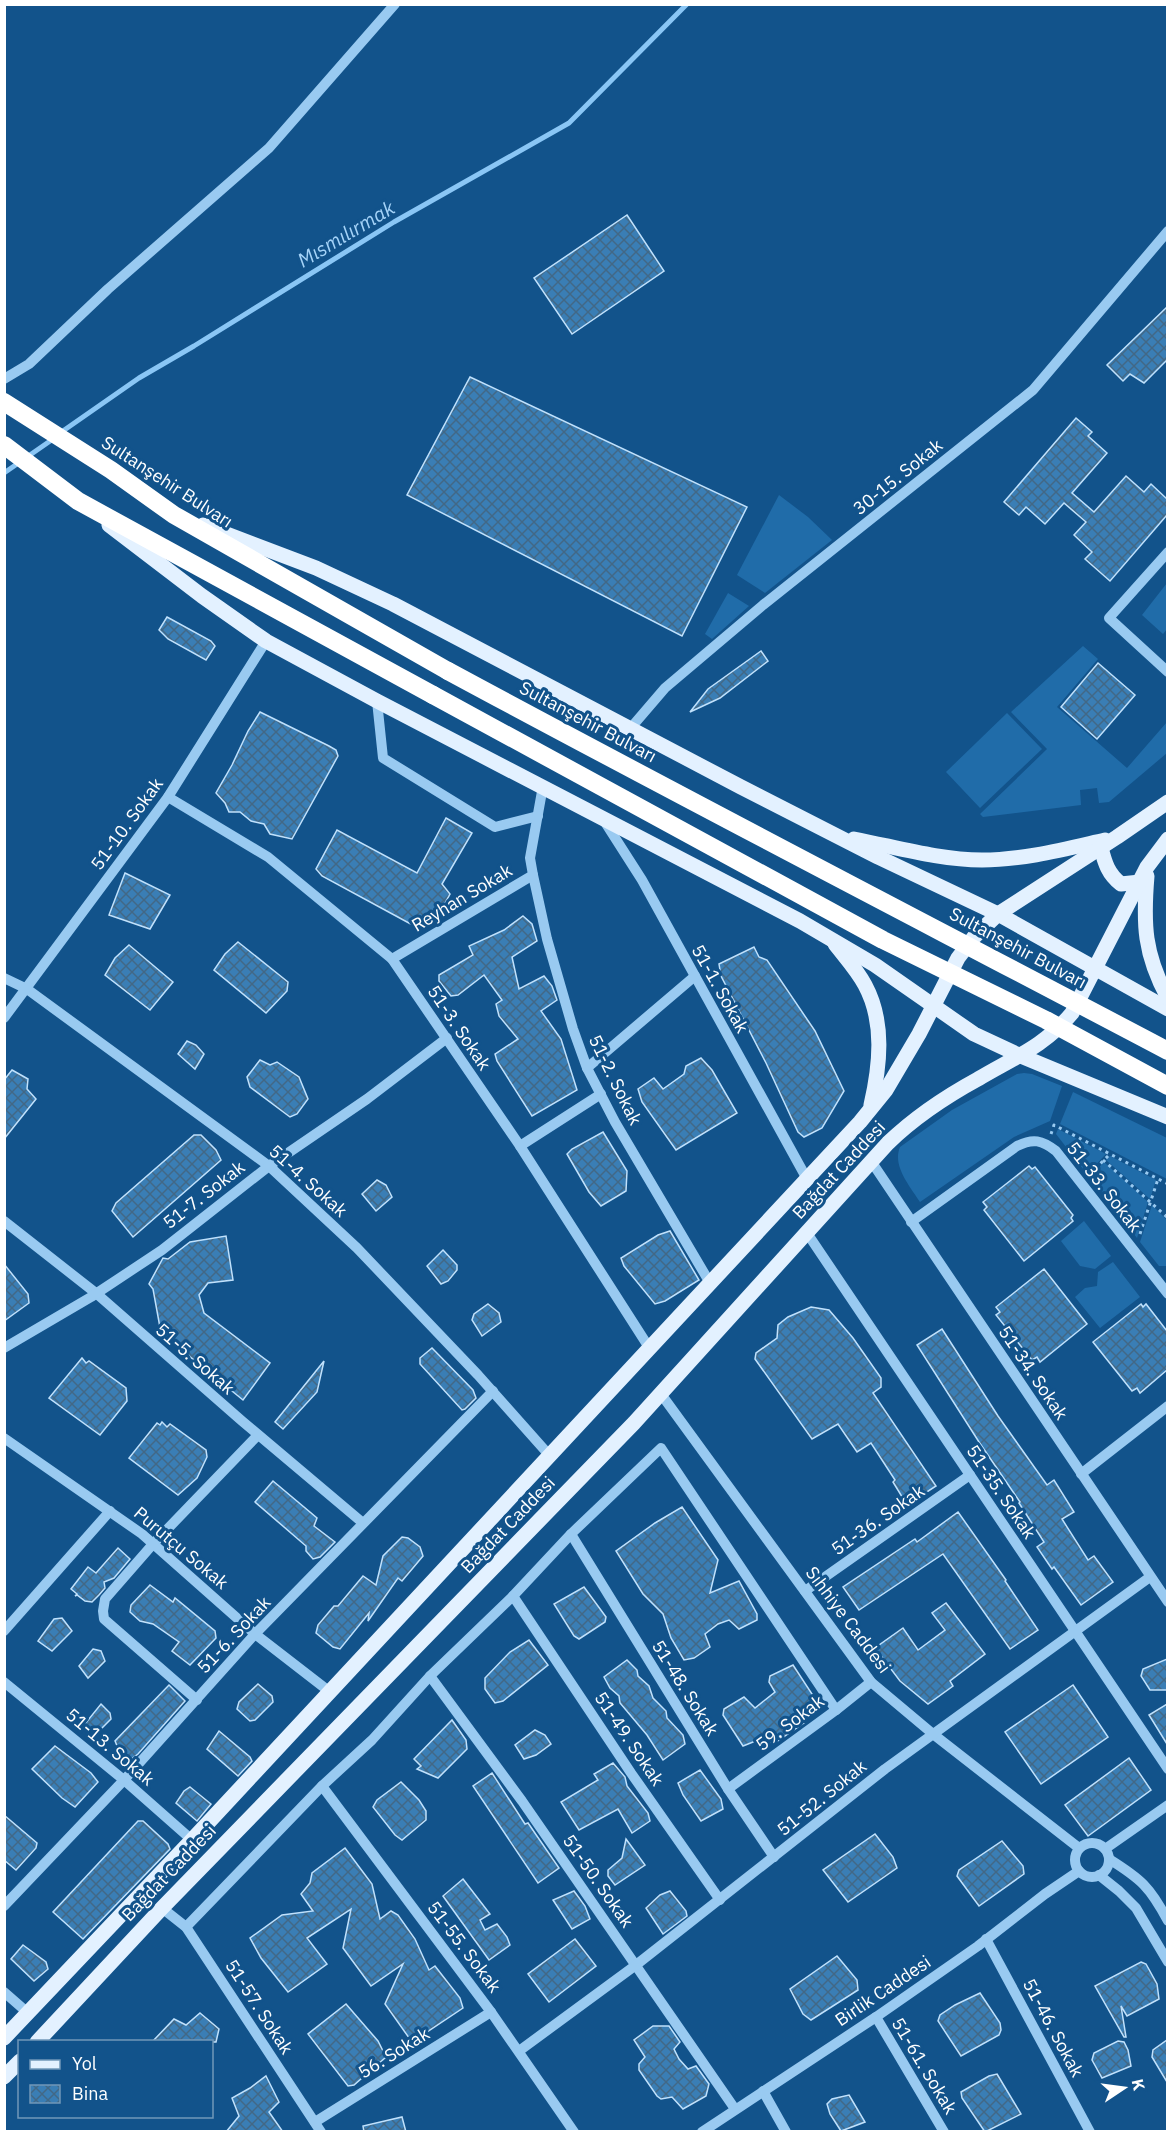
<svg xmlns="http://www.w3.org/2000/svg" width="1172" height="2136" font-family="'IBM Plex Sans',sans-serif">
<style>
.grass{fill:#206ca9}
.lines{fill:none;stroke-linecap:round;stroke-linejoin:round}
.stream{stroke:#8ac6f5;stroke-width:5}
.building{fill:url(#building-cross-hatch);stroke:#c0e1fc;stroke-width:1.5}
.path{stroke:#99caf1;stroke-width:3;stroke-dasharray:3 4.5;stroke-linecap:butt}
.minor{stroke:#99caf1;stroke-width:10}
.major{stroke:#e3f1ff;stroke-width:15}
.highway{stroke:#fff;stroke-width:18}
.highway-bridge{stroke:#fff;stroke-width:18}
.labels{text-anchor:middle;stroke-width:6;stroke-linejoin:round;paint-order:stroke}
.street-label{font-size:18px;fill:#fff;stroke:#12538b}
.water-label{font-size:20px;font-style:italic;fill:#a5d3f8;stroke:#12538b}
</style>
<defs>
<pattern id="building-cross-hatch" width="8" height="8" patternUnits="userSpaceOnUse" patternTransform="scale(1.5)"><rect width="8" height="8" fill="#3a7eb5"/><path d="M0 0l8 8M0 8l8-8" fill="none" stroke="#426886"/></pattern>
</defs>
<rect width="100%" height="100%" fill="#12538b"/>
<g class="grass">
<polygon points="779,495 808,517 832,540 765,593 737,575"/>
<polygon points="1167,583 1167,629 1163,634 1142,615"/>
<polygon points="728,593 749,606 712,639 705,634"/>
<polygon points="1083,646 1098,659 1057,707 1127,768 1167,722 1167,753 1109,802 1099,803 1097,788 1080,790 1081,805 983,817 980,814 1047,749 1011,712"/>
<polygon points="1007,713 1042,749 980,808 946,772"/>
<path d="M1024 1073 1032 1074 1062 1086 1050 1121 1014 1137 920 1202C910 1186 892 1166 900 1147L952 1110 1017 1074Z"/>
<polygon points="1073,1092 1167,1138 1167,1179 1060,1124"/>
<polygon points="1058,1129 1106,1154 1087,1174 1056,1134"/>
<polygon points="1110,1156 1156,1180 1150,1199 1106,1160"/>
<polygon points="1104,1162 1148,1202 1137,1238 1090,1177"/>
<polygon points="1152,1205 1167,1220 1167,1266 1159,1266 1140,1242"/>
<polygon points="1084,1221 1111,1256 1095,1269 1080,1266 1061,1241"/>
<polygon points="1113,1262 1140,1297 1100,1328 1075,1297 1085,1288 1097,1286 1098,1272"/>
</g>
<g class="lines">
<g class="stream">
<polyline points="60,433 139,378 194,346 394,222 569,123 687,4"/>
<polyline points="4,473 53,439"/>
</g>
</g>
<g class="building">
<polygon points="627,215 664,271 572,334 534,278"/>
<polygon points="1167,307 1167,360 1144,383 1130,374 1123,381 1107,365"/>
<polygon points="470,377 747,507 682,636 407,495"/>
<polygon points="1076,418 1092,432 1088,436 1107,453 1072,493 1094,512 1126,476 1144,492 1151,484 1167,499 1167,515 1110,581 1085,559 1092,552 1074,535 1086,522 1064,503 1045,524 1026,507 1019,515 1004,502"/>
<polygon points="167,617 211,641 215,646 206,660 168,639 159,630"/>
<polygon points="761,651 768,661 720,698 690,712 708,689"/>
<polygon points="1098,663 1135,695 1097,739 1061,707"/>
<polygon points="260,712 329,746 336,750 338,756 292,839 270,834 264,824 251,821 240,812 229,812 225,803 216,793 232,765 248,731"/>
<polygon points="446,818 472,833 442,884 450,894 444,905 434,911 424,926 420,929 322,876 316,869 337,830 417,873"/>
<polygon points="125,873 170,895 150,929 109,915"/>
<polygon points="523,916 532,924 537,941 512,957 519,989 544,976 552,986 557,1000 541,1011 561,1039 577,1090 532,1116 497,1061 495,1054 518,1039 499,1016 496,1004 502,1000 484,975 458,995 451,996 439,981 439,975 473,955 469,946 504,930"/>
<polygon points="238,942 288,982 287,991 266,1013 214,970 225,954"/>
<polygon points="129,945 173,982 150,1010 105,975 115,958"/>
<polygon points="754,947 759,957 767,960 815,1031 844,1091 822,1128 804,1137 798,1132 766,1063 721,976 719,964"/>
<polygon points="187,1041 196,1045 204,1054 195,1069 178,1054"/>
<polygon points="701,1058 712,1070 737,1113 676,1150 642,1102 638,1089 654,1078 663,1089 684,1074 686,1066"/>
<polygon points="260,1060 270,1065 277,1062 299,1077 308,1099 297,1114 290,1117 250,1087 247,1077"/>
<polygon points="12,1070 28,1079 27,1089 36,1099 4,1139 4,1080"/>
<polygon points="603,1132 627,1171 626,1191 601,1206 589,1192 567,1154 572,1149"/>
<polygon points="194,1135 201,1135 216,1150 221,1160 133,1237 112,1211 116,1203"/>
<polygon points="1029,1166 1032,1169 1035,1167 1073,1215 1071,1218 1073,1221 1024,1261 984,1210 987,1207 983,1202"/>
<polygon points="377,1180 386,1185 392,1197 376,1211 362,1194"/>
<polygon points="670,1231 699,1280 665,1301 655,1304 624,1266 621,1258 658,1235"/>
<polygon points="226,1236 233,1280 208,1283 199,1295 204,1313 270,1363 243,1400 161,1333 153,1289 149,1284 163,1258 168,1259 190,1242"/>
<polygon points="443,1250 457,1265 457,1270 448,1281 441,1284 427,1266"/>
<polygon points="4,1264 28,1294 29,1303 4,1321"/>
<polygon points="1044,1269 1087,1324 1040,1362 1037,1357 1032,1360 996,1315 1000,1312 996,1307"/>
<polygon points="488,1304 499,1313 501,1322 482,1336 472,1320 474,1314"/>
<polygon points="1141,1304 1143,1307 1146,1304 1167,1331 1167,1370 1140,1393 1137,1388 1132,1391 1093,1342"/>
<polygon points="811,1307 829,1310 853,1338 881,1378 881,1387 873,1393 936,1486 907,1505 893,1482 895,1480 871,1443 857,1452 838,1424 812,1439 755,1359 756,1353 777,1338 778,1325 788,1317"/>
<polygon points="942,1329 998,1416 1047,1485 1054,1480 1074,1512 1062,1519 1088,1560 1094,1556 1113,1582 1081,1605 1054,1567 1052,1569 1037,1547 1044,1542 1019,1503 1020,1502 979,1442 917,1345"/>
<polygon points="432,1348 473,1390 476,1398 465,1409 462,1410 420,1364 420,1358"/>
<polygon points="82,1358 86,1363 89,1361 126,1388 127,1401 100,1435 49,1398"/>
<polygon points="324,1361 317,1392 283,1429 275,1422"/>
<polygon points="162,1422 167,1427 170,1424 206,1450 207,1457 197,1478 178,1495 129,1458 157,1423 160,1425"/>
<polygon points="273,1481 317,1518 314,1526 335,1542 320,1557 313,1559 306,1551 306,1546 255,1502"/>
<polygon points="682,1507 718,1560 710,1593 739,1581 757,1614 757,1620 739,1629 729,1620 718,1624 705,1634 710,1647 694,1658 684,1660 671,1638 663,1614 643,1594 616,1551 655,1523"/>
<polygon points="958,1512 1006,1580 1005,1581 1038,1630 1010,1649 943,1554 859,1610 843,1587 915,1539 917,1542"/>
<polygon points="402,1537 408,1538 420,1547 423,1556 402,1581 398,1578 368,1621 369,1613 340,1649 333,1647 316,1633 318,1625 334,1606 338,1606 363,1576 376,1585 383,1556"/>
<polygon points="118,1548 130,1559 114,1578 104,1582 105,1588 99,1595 92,1602 85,1601 77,1595 75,1596 77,1594 71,1589 88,1567 96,1573"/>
<polygon points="150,1585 173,1602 175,1598 215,1631 216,1638 190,1665 172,1651 179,1642 153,1624 140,1621 130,1612 131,1605"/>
<polygon points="584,1587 606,1617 605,1622 579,1639 574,1636 554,1604"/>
<polygon points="946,1603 985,1654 950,1681 953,1686 928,1704 900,1681 875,1648 903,1628 918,1650 945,1630 932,1613"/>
<polygon points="62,1618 72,1631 52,1651 38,1641 54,1619"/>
<polygon points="529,1640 548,1665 503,1701 495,1703 485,1689 485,1678 510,1652"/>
<polygon points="93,1649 101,1651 105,1661 88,1678 79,1666"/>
<polygon points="1167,1659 1167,1690 1150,1690 1141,1676 1143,1669"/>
<polygon points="627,1660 637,1670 638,1676 649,1686 653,1698 666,1711 667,1718 683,1735 685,1744 663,1760 647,1735 620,1703 619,1696 610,1688 604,1677"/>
<polygon points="793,1665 812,1694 814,1701 802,1711 804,1723 773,1744 763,1738 743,1746 723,1715 724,1709 744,1697 755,1708 775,1692 769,1682 770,1676"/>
<polygon points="258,1684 272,1696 273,1702 255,1720 250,1721 237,1709 239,1702"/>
<polygon points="169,1685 185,1701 138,1754 130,1760 118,1748 115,1741"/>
<polygon points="1073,1685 1108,1737 1041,1784 1005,1732"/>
<polygon points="101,1704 110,1713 111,1719 96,1734 84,1725"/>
<polygon points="1167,1704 1167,1744 1149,1715"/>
<polygon points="452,1720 466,1740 467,1749 438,1778 417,1769 421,1766 414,1759"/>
<polygon points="535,1730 545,1735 551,1744 536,1755 524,1759 515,1745"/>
<polygon points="219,1731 250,1757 252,1761 238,1776 207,1749"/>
<polygon points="55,1746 91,1773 98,1782 75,1807 62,1798 32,1769"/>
<polygon points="1129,1758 1151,1790 1088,1836 1065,1805"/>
<polygon points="613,1763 625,1777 627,1786 648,1813 650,1821 632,1833 618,1809 579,1830 561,1802 598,1780 594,1774"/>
<polygon points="700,1770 721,1799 723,1809 701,1821 683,1795 678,1783"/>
<polygon points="492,1773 525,1824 528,1823 559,1868 538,1883 473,1786"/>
<polygon points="401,1782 419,1800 426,1811 426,1820 402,1840 395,1835 373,1807 377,1800"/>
<polygon points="190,1787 211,1804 197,1821 176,1803 184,1791"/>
<polygon points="4,1815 37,1843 36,1848 16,1870 4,1860"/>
<polygon points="138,1821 143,1821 168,1844 170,1849 83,1939 53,1912"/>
<polygon points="875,1834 893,1857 897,1868 848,1902 823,1870"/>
<polygon points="626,1839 645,1865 615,1885 608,1876 608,1870 622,1858"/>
<polygon points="1002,1841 1023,1866 1024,1874 979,1906 957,1876 959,1870"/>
<polygon points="345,1848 372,1884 380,1919 391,1911 398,1915 415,1939 429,1970 435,1966 460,1998 463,2008 412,2042 385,2004 403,1964 371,1986 343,1948 351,1909 307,1938 327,1964 288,1992 261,1958 250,1938 282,1915 313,1911 301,1894 310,1883 312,1873"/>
<polygon points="463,1879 490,1914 480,1920 485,1930 497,1924 507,1937 510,1945 489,1960 443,1896"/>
<polygon points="574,1891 585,1906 590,1919 572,1929 553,1900"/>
<polygon points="670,1891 686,1911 687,1916 663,1934 646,1908 660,1895"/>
<polygon points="575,1939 596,1966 549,2002 528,1974"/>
<polygon points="23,1945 46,1962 48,1969 34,1981 11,1959"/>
<polygon points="837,1956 857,1980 858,1990 811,2020 803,2014 790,1989"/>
<polygon points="1141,1962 1146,1964 1157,1984 1159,1999 1127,2016 1121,2006 1126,2037 1124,2037 1095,1986"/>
<polygon points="980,1993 1000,2023 1001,2030 999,2035 961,2056 938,2021 940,2015 955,2005"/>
<polygon points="346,2004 378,2041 386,2057 354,2085 348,2086 308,2034"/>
<polygon points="200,2013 219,2029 216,2042 152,2042 174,2019 186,2025"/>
<polygon points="653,2026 669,2026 680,2042 674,2049 679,2059 688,2069 696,2066 709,2084 706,2096 683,2109 672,2097 661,2099 657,2096 639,2070 639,2064 645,2057 634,2040"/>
<polygon points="1167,2040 1167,2082 1152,2057 1153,2050"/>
<polygon points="1118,2041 1124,2042 1128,2050 1131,2066 1102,2078 1092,2060 1094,2053"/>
<polygon points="997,2074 1021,2114 985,2132 962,2098 961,2092 989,2076"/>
<polygon points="266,2076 279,2102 269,2112 283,2132 226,2132 239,2116 232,2098 250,2088"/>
<polygon points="849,2095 865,2122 841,2131 830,2114 827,2104 832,2099"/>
<polygon points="402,2117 406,2132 364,2132 363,2126"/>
</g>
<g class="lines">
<g class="path">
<polyline points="1051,1134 1054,1125 1168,1184"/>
<polyline points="1103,1160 1168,1218"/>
<polyline points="1090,1174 1110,1154"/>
<polyline points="1140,1234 1158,1179"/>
</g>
<g class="minor">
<polyline points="4,379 29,364 108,289 269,148 395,4"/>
<polyline points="1168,552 1109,618 1168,672"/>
<polyline points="377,701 383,758 495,827 538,816"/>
<polyline points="629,730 665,688 763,605 1033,390 1168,231"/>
<polyline points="168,797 268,857 392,959 520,1146 650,1349"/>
<polyline points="603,819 642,880 807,1179"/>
<polyline points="533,875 547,939 573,1029 587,1068 615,1122 710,1283"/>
<polyline points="392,959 533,875 530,858 543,786"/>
<polyline points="4,978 27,989 269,1166 357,1248 478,1375 550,1456"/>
<polyline points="4,1018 168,797 266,641"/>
<polyline points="587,1068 695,976"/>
<polyline points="520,1146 601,1094"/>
<polyline points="871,1161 1168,1602"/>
<polyline points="4,1221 97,1294 242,1421 363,1523"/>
<path d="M911 1222 1017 1146C1033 1138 1042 1140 1056 1151L1168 1294"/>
<polyline points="807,1233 1168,1769"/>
<polyline points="4,1348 91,1297 162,1250 269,1166 367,1099 447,1038"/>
<polyline points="661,1394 871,1682 933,1734 1079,1848"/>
<polyline points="4,1438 142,1534 255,1634 330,1692"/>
<polyline points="1081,1474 1168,1406"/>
<polyline points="571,1534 728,1789 774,1857"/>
<polyline points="805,1591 970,1475"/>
<polyline points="513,1596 631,1773 720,1900"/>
<polyline points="4,1631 110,1511"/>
<polyline points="430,1676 522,1801 735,2109"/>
<polyline points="4,1682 124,1780 192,1840"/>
<polyline points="197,1700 104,1619 103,1611 105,1599 153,1544 258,1435"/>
<polyline points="322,1786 491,2012 574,2132"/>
<polyline points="728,1789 836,1710 871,1682"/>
<circle cx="1092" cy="1860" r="17"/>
<polyline points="1105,1849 1168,1805"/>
<path d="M1109 1859C1141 1879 1150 1887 1168 1921"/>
<polyline points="1099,1875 1119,1891 1136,1908 1168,1962"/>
<polyline points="4,1906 124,1780 255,1634 493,1391"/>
<polyline points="162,1908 186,1927 321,2132"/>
<polyline points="186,1927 322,1786 372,1740 430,1676 513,1596 571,1534 661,1448 836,1710"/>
<polyline points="986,1939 1090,2132"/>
<polyline points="4,1992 28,2013"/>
<polyline points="876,2017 944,2132"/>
<polyline points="519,2051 636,1965 885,1769 1150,1577"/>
<polyline points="763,2091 786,2132"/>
<polyline points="315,2122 491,2012"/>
<polyline points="702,2132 876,2017 978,1946 1045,1894 1079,1871"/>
</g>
<g class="major">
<polyline points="109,525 202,596 266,641 377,701 800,921 875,965 974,1034 1021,1056 1168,1117"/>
<polyline points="203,525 316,568 393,604 741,787 878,857 998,914 1168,1009"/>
<path d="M854 839C896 847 939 860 982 860 1023 860 1065 849 1105 840"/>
<path d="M1101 848C1105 863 1108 874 1121 884L1140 882"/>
<path d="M1147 876C1143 924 1144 954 1168 998"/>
<path d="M835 944C845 957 857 970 865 985 885 1022 880 1066 871 1105"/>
<polyline points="4,2038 192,1840 860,1122 886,1090 919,1034 958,958 974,937 998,914 1117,837 1168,802"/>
<path d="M37 2042 162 1908 634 1423 888 1143C915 1117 945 1097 978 1079 1013 1058 1045 1046 1072 1013L1147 867 1168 839"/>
<polyline points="4,2077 20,2061"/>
</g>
<g class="highway">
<polyline points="4,402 111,470 174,515 448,671"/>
<polyline points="4,445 78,501 433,695"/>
</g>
<g class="highway-bridge">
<path d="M448 671C687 800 927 924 1168 1051"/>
<polyline points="433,695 883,940 1046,1020 1168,1086"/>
</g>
</g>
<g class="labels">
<g class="street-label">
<text transform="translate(898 477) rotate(-39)" y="6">30-15. Sokak</text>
<text transform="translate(167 482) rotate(33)" y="6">Sultanşehir Bulvarı</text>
<text transform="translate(588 722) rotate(28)" y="6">Sultanşehir Bulvarı</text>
<text transform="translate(127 824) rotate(-54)" y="6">51-10. Sokak</text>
<text transform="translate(462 898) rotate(-31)" y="6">Reyhan Sokak</text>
<text transform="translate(1018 948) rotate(28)" y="6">Sultanşehir Bulvarı</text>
<text transform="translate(720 989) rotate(61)" y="6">51-1. Sokak</text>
<text transform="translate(459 1028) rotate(56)" y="6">51-3. Sokak</text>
<text transform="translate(615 1080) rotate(64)" y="6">51-2. Sokak</text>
<text transform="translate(839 1170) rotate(-47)" y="6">Bağdat Caddesi</text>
<text transform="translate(308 1181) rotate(42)" y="6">51-4. Sokak</text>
<text transform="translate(1104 1187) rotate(52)" y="6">51-33. Sokak</text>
<text transform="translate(204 1195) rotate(-38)" y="6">51-7. Sokak</text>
<text transform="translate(195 1359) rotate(41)" y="6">51-5. Sokak</text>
<text transform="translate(1033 1373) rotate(56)" y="6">51-34. Sokak</text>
<text transform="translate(1001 1492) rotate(56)" y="6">51-35. Sokak</text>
<text transform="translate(878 1520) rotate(-35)" y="6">51-36. Sokak</text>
<text transform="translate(508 1525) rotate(-46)" y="6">Bağdat Caddesi</text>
<text transform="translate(181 1548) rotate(40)" y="6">Purutçu Sokak</text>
<text transform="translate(848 1620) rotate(53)" y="6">Sıhhiye Caddesi</text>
<text transform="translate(234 1635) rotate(-47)" y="6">51-6. Sokak</text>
<text transform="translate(685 1688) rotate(58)" y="6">51-48. Sokak</text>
<text transform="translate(790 1723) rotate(-37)" y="6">59. Sokak</text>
<text transform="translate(629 1739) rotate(56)" y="6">51-49. Sokak</text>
<text transform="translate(110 1747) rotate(40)" y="6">51-13. Sokak</text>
<text transform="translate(822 1798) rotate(-39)" y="6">51-52. Sokak</text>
<text transform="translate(169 1873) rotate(-46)" y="6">Bağdat Caddesi</text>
<text transform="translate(598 1881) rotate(55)" y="6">51-50. Sokak</text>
<text transform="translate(464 1947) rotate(53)" y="6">51-55. Sokak</text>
<text transform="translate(883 1991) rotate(-34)" y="6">Birlik Caddesi</text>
<text transform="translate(259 2007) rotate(57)" y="6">51-57. Sokak</text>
<text transform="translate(1053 2028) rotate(62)" y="6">51-46. Sokak</text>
<text transform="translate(394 2053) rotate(-32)" y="6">56. Sokak</text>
<text transform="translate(924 2066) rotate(59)" y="6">51-61. Sokak</text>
</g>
<g class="water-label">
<text transform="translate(346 234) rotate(-31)" y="7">Mısmılırmak</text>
</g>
</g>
<rect width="1172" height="2136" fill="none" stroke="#ffffff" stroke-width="12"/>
<rect x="18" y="2040" width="195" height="78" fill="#12538b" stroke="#7198b9" stroke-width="1.5"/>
<rect x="30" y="2060" width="30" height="9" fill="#e3f1ff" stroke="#7198b9" stroke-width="1.5"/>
<text x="72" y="2070" font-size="18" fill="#ffffff">Yol</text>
<rect x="30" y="2085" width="30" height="18" fill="url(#building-cross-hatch)" stroke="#7198b9" stroke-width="1.5"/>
<text x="72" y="2100" font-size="18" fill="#ffffff">Bina</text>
<g transform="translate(1124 2088) rotate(77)" stroke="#12538b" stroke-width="4.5" paint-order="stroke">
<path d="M0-4.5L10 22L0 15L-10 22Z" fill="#ffffff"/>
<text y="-9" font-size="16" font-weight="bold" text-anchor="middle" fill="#ffffff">K</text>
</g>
</svg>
